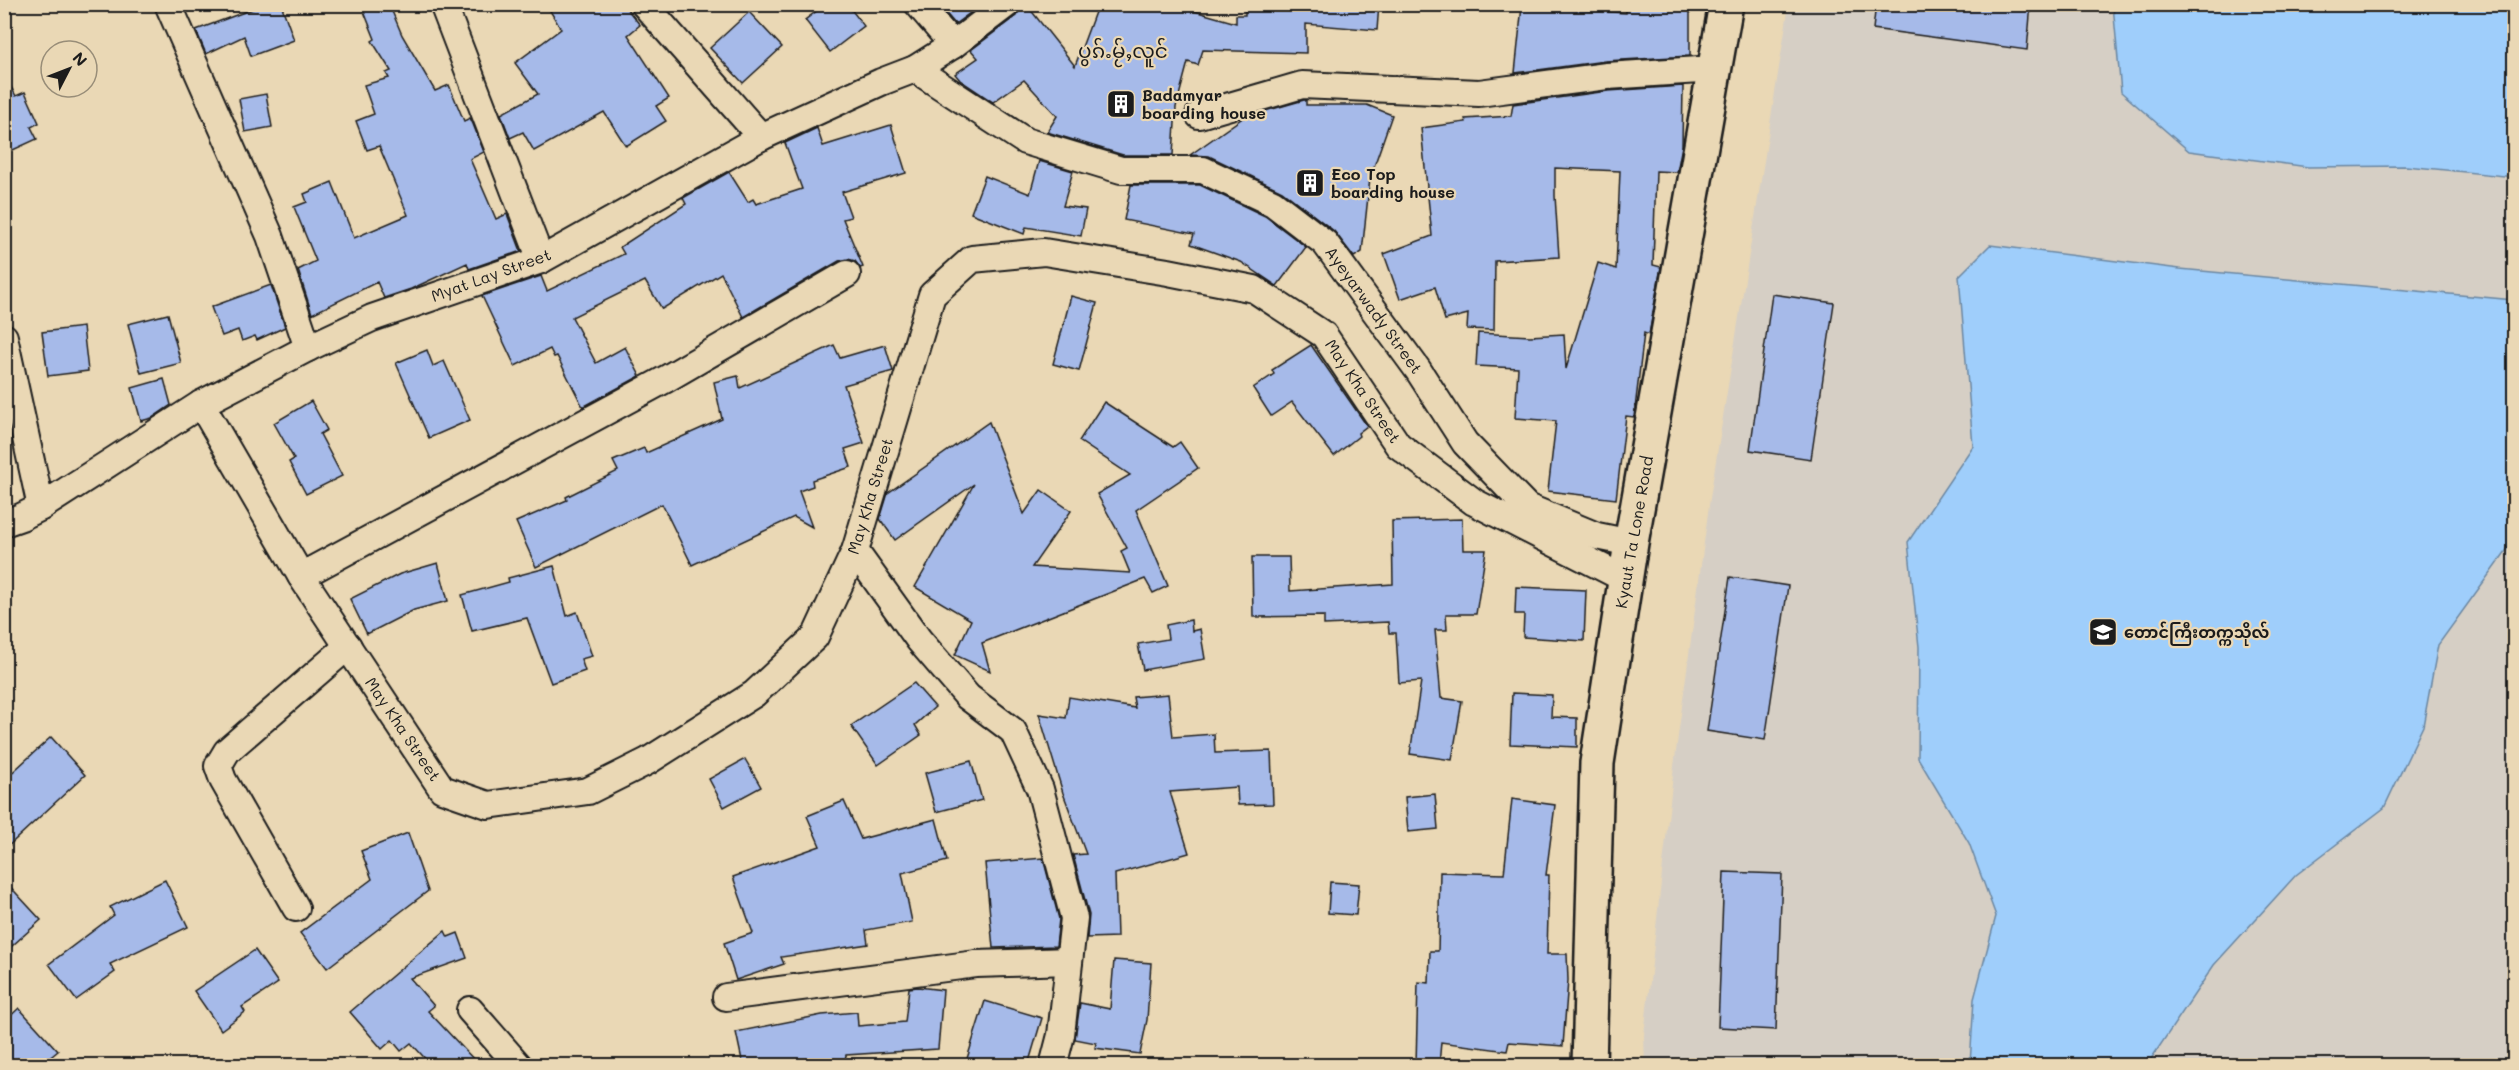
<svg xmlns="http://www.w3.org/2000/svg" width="2519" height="1070" font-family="Mali,'Noto Sans Myanmar',sans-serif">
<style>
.built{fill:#d6cfc5}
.water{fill:#9fcefb;stroke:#6b87a2;stroke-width:1.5}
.building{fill:#a6bae9;stroke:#1c1c1c;stroke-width:1.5}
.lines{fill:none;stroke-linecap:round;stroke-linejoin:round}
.street-casing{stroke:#1c1c1c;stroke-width:30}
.secondary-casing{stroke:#1c1c1c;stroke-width:38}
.street{stroke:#ead8b5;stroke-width:26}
.secondary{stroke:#ead8b5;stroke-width:33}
.labels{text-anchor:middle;stroke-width:4.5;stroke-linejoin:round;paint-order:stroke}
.poi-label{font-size:16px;font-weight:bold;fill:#1c1c1c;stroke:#ead8b5;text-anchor:start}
.street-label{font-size:16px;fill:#1c1c1c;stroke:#ead8b5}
.quarter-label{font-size:20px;fill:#1c1c1c;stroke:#ead8b5}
</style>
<rect width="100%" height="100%" fill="#ead8b5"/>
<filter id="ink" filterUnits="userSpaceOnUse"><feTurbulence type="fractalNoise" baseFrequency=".0167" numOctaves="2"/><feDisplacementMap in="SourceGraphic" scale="12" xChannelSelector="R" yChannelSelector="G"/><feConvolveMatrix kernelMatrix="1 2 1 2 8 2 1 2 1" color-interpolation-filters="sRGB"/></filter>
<g filter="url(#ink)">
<polygon class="built" points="1789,5 2514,5 2514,1065 1645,1066 1644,1035 1674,766 1710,498"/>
<g class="water">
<polygon points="2113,5 2514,5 2514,177 2406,166 2308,167 2189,151 2121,92"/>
<polygon points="1990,245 2180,269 2514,300 2514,540 2438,645 2423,726 2384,808 2296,875 2214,965 2147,1065 1970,1065 1974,999 1996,916 1969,843 1918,758 1919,647 1908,542 1973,446 1959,276"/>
</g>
<g class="building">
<polygon points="266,4 281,4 294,40 251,56 244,36 206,54 196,30"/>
<polygon points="361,4 389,4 402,35 435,91 449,85 464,121 470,118 473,124 484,152 470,159 496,219 507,214 521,251 469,269 467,263 411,289 384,298 377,282 312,314 298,270 316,261 294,207 307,202 304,194 332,182 354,238 408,215 379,146 367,150 356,121 374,114 364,85 389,78 386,73 391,71 372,41 375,39"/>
<polygon points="546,4 623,4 640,25 628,35 669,98 656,106 666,121 626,146 604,112 534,151 523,132 510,138 501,114 538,94 515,63 561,29"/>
<polygon points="826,4 847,4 864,26 830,52 805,20"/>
<polygon points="938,4 982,4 955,24"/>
<polygon points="1022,4 1026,4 1075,66 1098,4 1170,4 1236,23 1236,15 1245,15 1245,4 1379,4 1377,30 1306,24 1306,53 1203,50 1198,65 1188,62 1176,107 1173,155 1123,155 1047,132 1057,116 1024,80 993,102 960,80 955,74 978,58 971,50 1016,16"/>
<polygon points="1626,4 1690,4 1690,56 1605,61 1515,73 1522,6 1626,13"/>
<polygon points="1876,4 2031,4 2027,50 1873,29"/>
<polygon points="749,12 782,47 743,83 710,48"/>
<polygon points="4,74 16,96 25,92 39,123 31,127 37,139 4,154"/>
<polygon points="1683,86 1682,146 1677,172 1656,171 1653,265 1661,267 1649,335 1644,333 1634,417 1626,416 1616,499 1548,491 1556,421 1515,418 1518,368 1476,366 1478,333 1530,336 1564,334 1566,369 1598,263 1616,269 1620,171 1555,168 1555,196 1559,257 1495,261 1494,330 1467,329 1468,314 1445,320 1435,287 1400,299 1384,254 1432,236 1421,128 1466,122 1465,119 1511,116 1513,104 1608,91"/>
<polygon points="266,94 272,127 245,132 239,99"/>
<polygon points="1304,100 1306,100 1306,105 1367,105 1392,115 1370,178 1362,252 1354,257 1334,231 1282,191 1209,156 1190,155 1244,117"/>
<polygon points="891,125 906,173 842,192 851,217 843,219 863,267 860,268 855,261 848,259 839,261 743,317 721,273 662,309 645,281 572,317 596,363 625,347 640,376 583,407 557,356 554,357 550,349 515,366 482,296 541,276 547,291 624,254 620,247 686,204 683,198 729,172 748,202 753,199 756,204 802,189 785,143 817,128 823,146"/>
<polygon points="1039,161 1073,171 1063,206 1086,209 1081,236 1026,227 1024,234 971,213 985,176 1030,194"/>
<polygon points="1131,185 1200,185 1265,216 1306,247 1277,286 1241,262 1191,244 1194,234 1124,220"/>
<polygon points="271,285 285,327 257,340 255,336 242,341 238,330 222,336 211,307"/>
<polygon points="1772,294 1834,303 1811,459 1750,450"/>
<polygon points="1071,296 1097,303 1079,371 1053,364"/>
<polygon points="168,314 181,363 141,373 128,324"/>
<polygon points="83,327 88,371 48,376 42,332"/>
<polygon points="834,345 840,358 885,345 893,371 844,385 864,443 845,449 851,467 812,480 813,486 799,491 812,527 794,517 692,565 662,504 536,567 516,522 567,500 566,497 618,471 613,461 644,448 646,453 722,419 714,382 738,376 740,388"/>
<polygon points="1311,345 1367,426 1358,433 1359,436 1334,456 1292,402 1271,416 1253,388 1274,374 1272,370"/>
<polygon points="427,350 433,366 444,361 470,420 429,438 396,363"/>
<polygon points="164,379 171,405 152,418 141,421 132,388"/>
<polygon points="311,401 327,430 320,434 342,476 306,494 289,462 294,459 274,423"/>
<polygon points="1104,402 1173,447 1180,442 1198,468 1136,510 1168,586 1153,593 1145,579 982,643 990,671 955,655 971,620 915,587 974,484 895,540 880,519 888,493 989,422 1024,514 1041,490 1071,511 1032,567 1130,573 1121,551 1127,548 1097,494 1130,475 1079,441"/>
<polygon points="1462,519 1463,550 1486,550 1476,614 1446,614 1447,630 1435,630 1441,698 1462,701 1452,760 1410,754 1421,681 1399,683 1396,633 1389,633 1388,622 1324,625 1324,616 1253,617 1252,557 1289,557 1290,591 1393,584 1392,521"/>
<polygon points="438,563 448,601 414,610 367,634 350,599 400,574"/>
<polygon points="554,566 567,616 577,612 592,656 581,659 585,671 551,683 527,618 472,631 462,595 509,582 508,578"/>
<polygon points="1730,577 1788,586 1765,740 1707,731"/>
<polygon points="1516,587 1586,590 1584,641 1523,637 1524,614 1515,614"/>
<polygon points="1191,620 1192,631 1200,629 1205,659 1143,670 1138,644 1168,639 1166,625"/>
<polygon points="914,683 935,707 915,725 921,735 878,765 851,726"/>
<polygon points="1512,693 1552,695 1551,717 1577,718 1577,747 1510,744"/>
<polygon points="1168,694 1173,737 1214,734 1215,753 1271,751 1273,804 1238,805 1237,787 1170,792 1189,853 1115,874 1117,937 1087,938 1089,915 1073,855 1086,854 1063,793 1039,714 1066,718 1069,697 1135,708 1133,697"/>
<polygon points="51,737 85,775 4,850 4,780"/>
<polygon points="745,759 761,787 724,807 709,779"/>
<polygon points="971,761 982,800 936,812 925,773"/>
<polygon points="1435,794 1438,829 1408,832 1405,797"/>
<polygon points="1512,799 1555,805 1546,875 1549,875 1547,954 1567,954 1568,980 1563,1046 1509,1042 1507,1051 1441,1042 1439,1065 1416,1065 1418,982 1429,983 1430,951 1438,951 1440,872 1504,874"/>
<polygon points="844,801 861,839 936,819 947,861 902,873 912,922 866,930 868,944 781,957 784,964 736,980 724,943 753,933 733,877 820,846 807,816"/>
<polygon points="408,833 428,891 327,968 300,933 372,879 361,851"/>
<polygon points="1043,858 1059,919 1056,946 993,948 985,863"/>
<polygon points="1724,872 1782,874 1776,1030 1718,1027"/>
<polygon points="4,880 41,920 4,953"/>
<polygon points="165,880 188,927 110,964 115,972 76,1000 49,964 114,915 110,907"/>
<polygon points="1330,882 1359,884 1356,915 1328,913"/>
<polygon points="445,931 448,937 458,933 467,958 410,978 434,1006 428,1011 479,1065 431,1065 411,1043 401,1051 392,1040 382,1049 350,1012"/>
<polygon points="255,950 278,983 242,1007 245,1012 221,1030 194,991"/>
<polygon points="1114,960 1151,963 1147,1020 1140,1054 1095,1048 1096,1043 1075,1039 1080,1003 1110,1009"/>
<polygon points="918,987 943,990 938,1049 846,1055 844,1065 743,1065 736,1032 822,1015 857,1012 858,1026 905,1022 909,988"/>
<polygon points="985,1001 1042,1018 1028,1065 965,1065"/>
<polygon points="19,1008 58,1051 41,1065 4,1065 4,1022"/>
</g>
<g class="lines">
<g class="street-casing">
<g id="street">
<polyline points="168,4 270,236 308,348"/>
<polyline points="443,4 541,260"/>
<polyline points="644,4 761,137"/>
<polyline points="918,4 953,45"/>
<polyline points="915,69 1025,141 1121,170 1203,170 1273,203 1325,243 1418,370 1465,443 1527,507 1597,536 1631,543"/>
<polyline points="1199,115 1302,85 1479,93 1607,76 1715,69"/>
<polyline points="4,337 41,507"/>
<polyline points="201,404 301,576 442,789 488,805 588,791 648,761 754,694 815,637 855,551 932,295 972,259 1044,252 1168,272 1254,289 1324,335 1398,445 1474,502 1625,579"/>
<polyline points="4,523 21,517 41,507 201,404 308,348 372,318 541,260 761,137 881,82 915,69 953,45 1007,4"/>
<polyline points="855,551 919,640 968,697 1013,731 1040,789 1074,918 1061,1035 1053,1066"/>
<polyline points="301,576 666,379 847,274"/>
<polyline points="296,908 223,780 218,766 227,751 348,646"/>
<polyline points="726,997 976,964 1069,961"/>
<polyline points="470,1010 519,1066"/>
</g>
</g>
<g class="secondary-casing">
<polyline id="secondary" points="1589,1066 1597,763 1631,543 1726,4"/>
</g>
<use href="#street" class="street"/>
<use href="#secondary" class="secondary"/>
</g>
</g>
<defs>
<g id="building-square" transform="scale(1.5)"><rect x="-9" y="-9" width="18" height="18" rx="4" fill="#1c1c1c" stroke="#ead8b5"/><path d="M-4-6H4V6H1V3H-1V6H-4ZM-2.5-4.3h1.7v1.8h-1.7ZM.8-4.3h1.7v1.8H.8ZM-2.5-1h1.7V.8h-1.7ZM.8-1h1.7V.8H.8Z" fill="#fff"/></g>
<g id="university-square" transform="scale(1.5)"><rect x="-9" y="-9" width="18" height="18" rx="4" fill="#1c1c1c" stroke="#ead8b5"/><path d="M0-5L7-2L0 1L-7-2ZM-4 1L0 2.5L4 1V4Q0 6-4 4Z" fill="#fff"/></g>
</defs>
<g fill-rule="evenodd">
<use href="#building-square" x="1121" y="104"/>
<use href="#building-square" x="1310" y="183"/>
<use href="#university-square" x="2103" y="632"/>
</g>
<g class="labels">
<g class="poi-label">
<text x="1142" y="101">Badamyar<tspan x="1142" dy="18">boarding house</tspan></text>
<text x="1331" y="180">Eco Top<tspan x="1331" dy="18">boarding house</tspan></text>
<text x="2124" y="638">တောင်ကြီးတက္ကသိုလ်</text>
</g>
<g class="street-label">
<text transform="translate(491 275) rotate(-20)" y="6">Myat Lay Street</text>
<text transform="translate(1374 310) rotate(54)" y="6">Ayeyarwady Street</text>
<text transform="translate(1363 391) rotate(56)" y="6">May Kha Street</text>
<text transform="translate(870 496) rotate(-73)" y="6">May Kha Street</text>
<text transform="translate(1634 532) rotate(-80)" y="6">Kyaut Ta Lone Road</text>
<text transform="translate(403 729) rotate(56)" y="6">May Kha Street</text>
</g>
<g class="quarter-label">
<text x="1123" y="58">ပွၵ်ႉမႂ်ႇလူင်</text>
</g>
</g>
<rect width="2519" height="1070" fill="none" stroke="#ead8b5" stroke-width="24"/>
<rect x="12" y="12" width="2495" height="1046" fill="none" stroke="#1c1c1c" stroke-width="2" filter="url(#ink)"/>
<g transform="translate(69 69) rotate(48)"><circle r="28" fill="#ead8b5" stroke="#988d78" stroke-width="1.5"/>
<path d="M0-4.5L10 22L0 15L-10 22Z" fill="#1c1c1c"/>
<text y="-9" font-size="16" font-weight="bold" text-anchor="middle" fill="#1c1c1c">N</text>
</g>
</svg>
